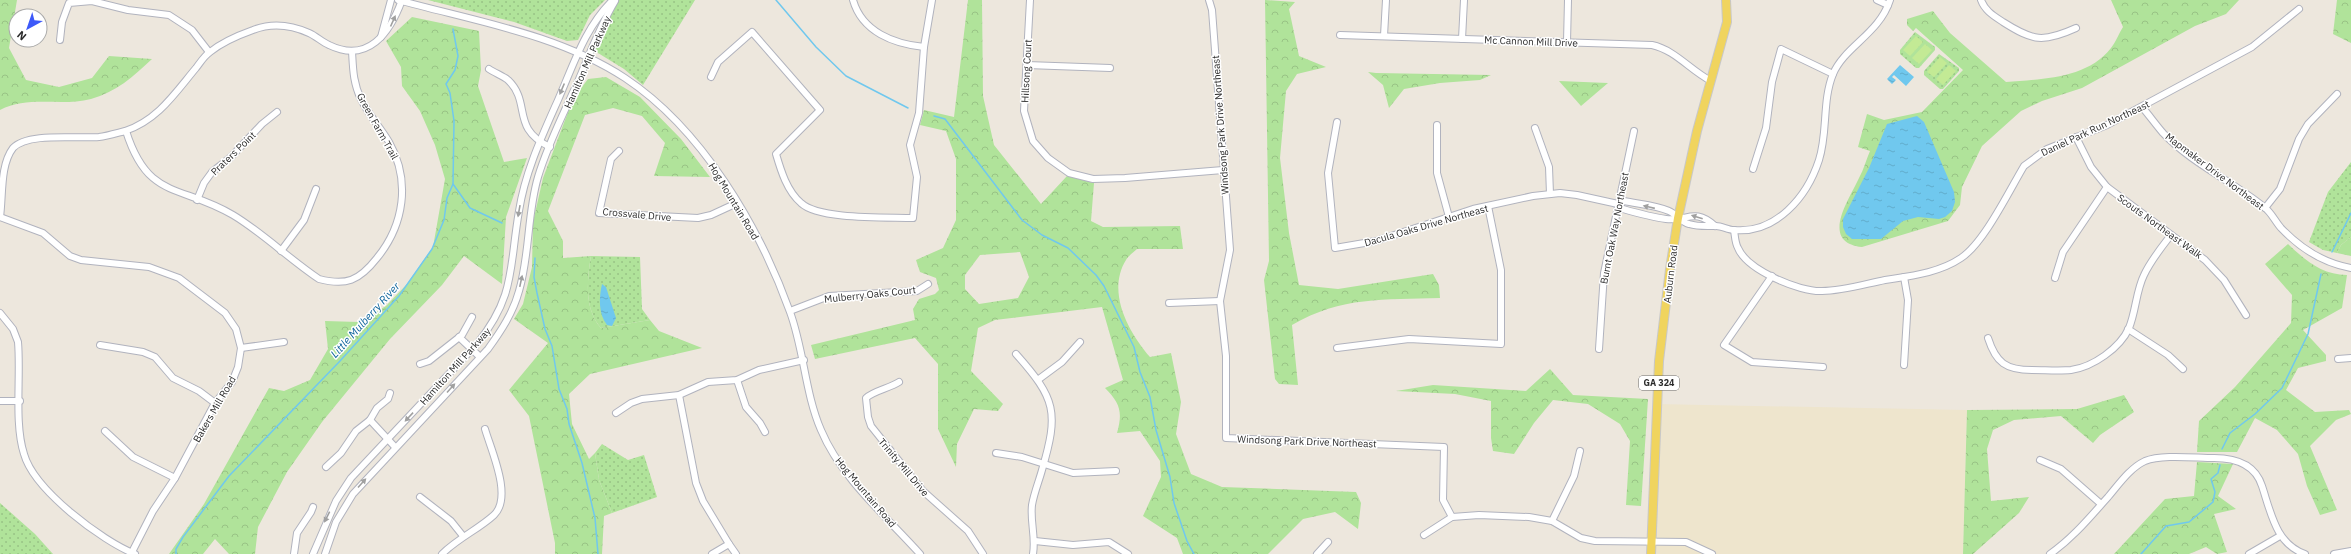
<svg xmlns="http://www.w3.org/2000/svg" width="2351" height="554" font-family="'IBM Plex Sans',sans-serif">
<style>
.education{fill:#eee5cd}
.grass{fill:url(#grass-dots)}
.forest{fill:url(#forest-crowns);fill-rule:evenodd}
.pitch{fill:#c3ea95}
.water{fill:url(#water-ripples)}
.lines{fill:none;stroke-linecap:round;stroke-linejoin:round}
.stream{stroke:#70c8ee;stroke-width:1.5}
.minor-casing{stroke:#b1b3be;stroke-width:8}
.major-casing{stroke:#c8c8c8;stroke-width:10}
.minor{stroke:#fff;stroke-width:6}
.major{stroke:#f0d45e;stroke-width:8}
.oneway{fill:#a0a0a0}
.labels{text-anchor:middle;stroke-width:3;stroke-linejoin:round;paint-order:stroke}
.shield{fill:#fff;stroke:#6b6b6b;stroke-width:1}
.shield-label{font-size:9px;font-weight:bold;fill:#2b2b2b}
.street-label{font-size:10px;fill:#2b2b2b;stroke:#fff}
.water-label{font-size:11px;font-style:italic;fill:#0e659c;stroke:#fff}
</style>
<defs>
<pattern id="grass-dots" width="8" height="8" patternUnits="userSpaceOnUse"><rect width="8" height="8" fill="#b0e39a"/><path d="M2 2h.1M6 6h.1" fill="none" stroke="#98c385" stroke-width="1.8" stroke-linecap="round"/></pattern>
<pattern id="forest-crowns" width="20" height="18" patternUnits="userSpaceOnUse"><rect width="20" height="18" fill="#b0e39a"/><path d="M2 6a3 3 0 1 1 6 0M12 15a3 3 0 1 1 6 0" fill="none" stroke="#98c385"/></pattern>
<pattern id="water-ripples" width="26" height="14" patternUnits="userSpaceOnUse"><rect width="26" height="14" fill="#70c8ee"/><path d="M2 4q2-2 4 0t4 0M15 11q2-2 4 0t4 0" fill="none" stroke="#61accc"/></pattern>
</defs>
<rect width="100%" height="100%" fill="#ede7dd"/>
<polygon class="education" points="1655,404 1967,410 1963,554 1651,554"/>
<g class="grass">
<polygon points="428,0 605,0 590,15 578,40 567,41 514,22"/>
<polygon points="617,0 695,0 643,85 624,69 598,53 595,47"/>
<polygon points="1915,32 1935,47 1935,50 1919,68 1916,68 1900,54 1900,50"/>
<polygon points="1939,54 1959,68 1959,71 1943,89 1940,89 1924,75 1924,71"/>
<polygon points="2351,162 2351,237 2341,245 2337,253 2323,250 2309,242 2328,192"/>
<path d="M591 256 640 257 642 309 650 320 601 328C584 309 587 280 591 256Z"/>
<polygon points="602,444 628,460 644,455 657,497 612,513 599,480 595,453"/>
<polygon points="0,503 35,534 53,554 0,554"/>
</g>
<g class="forest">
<path d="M0 0H17L9 48 26 80 59 87 92 78 109 56 152 59C133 77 116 92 91 99 61 107 29 95 0 110Z"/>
<path d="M968 0H982L983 96 994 145 1041 204 1067 176 1094 183 1091 221 1103 227 1180 226 1183 249H1137C1134 252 1128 256 1126 260 1106 292 1129 333 1150 357L1171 353 1181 402 1176 434 1191 474 1222 487 1356 492 1361 503 1358 529 1335 512 1303 519 1268 554H1183L1177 538 1143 516 1161 477 1160 461 1140 431 1117 433C1123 412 1120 403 1105 388L1123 380 1102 307 995 320 978 328 971 371 1003 404 998 411 974 409 957 444 956 467 938 429V364L915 338 815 359 811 345 915 320 913 309 919 299 935 294 939 290 936 278 920 272 916 260 943 248 956 220V159L946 131 920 125 924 110 954 117ZM1020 252 1029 277 1018 298 979 304 965 289V275L980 255Z"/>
<path d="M1265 0 1295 2 1289 9 1299 56 1326 67 1297 74 1286 91 1280 158 1289 233 1299 285 1338 289 1433 274 1439 285 1440 298C1384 300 1342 296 1292 325L1298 385 1279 384 1275 379 1264 280 1269 261Z"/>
<path d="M2111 0H2239L2226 14 2195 26 2082 88 2042 101 2021 111 1982 146 1962 187 1960 205 1948 221 1862 247C1819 242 1849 200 1859 178 1864 169 1866 160 1870 151L1858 147 1867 114 1884 120 1922 112 1963 70 1916 28 1913 31 1907 25V19L1933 11 1950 33 2006 82C2041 79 2087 79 2111 48 2116 42 2119 33 2123 27Z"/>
<polygon points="2337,0 2351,0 2351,43 2333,34"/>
<polygon points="412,17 479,31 481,70 478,86 504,162 527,158 506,217 502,284 464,256 442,285 390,339 322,422 287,472 258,527 255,554 229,554 215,539 203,554 169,554 204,504 269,388 284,391 310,380 328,349 325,321 359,322 386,306 407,284 433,247 445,179 435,145 420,111 402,86 401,67 386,41"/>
<polygon points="1368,72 1376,73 1491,75 1480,80 1440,83 1404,89 1389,108 1383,85"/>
<path d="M606 77 640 97 681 139 710 177 654 176 665 143 642 116 613 108 585 115 548 211 563 241V258L591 256C587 280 584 309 601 328L650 320 659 331 702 348 590 374 569 394 572 424 589 459 595 453 599 480 612 513 604 516 602 554H555V543L529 416 509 390 548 343 514 319 523 304 532 267 533 222 543 178 573 99 588 79Z"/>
<polygon points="1559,81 1608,83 1581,106"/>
<polygon points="2351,237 2351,256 2337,253 2341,245"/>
<path d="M2288 244C2305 260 2322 275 2347 275L2342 308 2303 330 2326 355V361L2298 368 2286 390 2315 412 2349 410 2351 414 2336 420 2310 446 2337 510 2320 515 2307 486 2298 454 2277 430 2255 418 2237 452H2197L2199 421 2235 387 2291 323 2292 295 2265 264Z"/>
<polygon points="1550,369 1573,395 1648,399 1641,506 1626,505 1630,441 1620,424 1588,404 1553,400 1534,423 1514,454 1493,451 1491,438 1491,401 1455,394 1396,391 1433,385 1526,391"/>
<polygon points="2124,395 2134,412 2100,435 2093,443 2061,416 2014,420 1993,430 1987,449 1991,501 2029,497 2019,513 1973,554 1963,554 1967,410 2077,409"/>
<polygon points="2197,462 2233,464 2218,496 2236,509 2214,514 2227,552 2217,554 2206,547 2189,554 2114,554 2165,499 2194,496"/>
</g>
<g class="pitch">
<polygon points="1916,36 1923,42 1910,56 1903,50"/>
<polygon points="1925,44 1932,50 1919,64 1912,58"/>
<polygon points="1940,57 1947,63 1934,77 1927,72"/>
<polygon points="1949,65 1956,71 1943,85 1936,79"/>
</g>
<g class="water">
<polygon points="1900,65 1914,77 1906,86 1894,75 1892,77 1896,80 1892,84 1887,79"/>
<polygon points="1917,116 1924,122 1954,192 1955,202 1952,211 1945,217 1939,219 1918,217 1903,221 1881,239 1852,239 1846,234 1843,227 1843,219 1869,168 1887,124"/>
<path d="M602 284 606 287 616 318 612 326 607 325C598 314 599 297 602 284Z"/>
</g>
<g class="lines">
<g class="stream">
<polyline points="776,0 816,47 846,76 908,108"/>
<polyline points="934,116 945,119 1022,220 1042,235 1068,248 1096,275 1104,286 1134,347 1140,372 1150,397 1156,430 1170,477 1174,503 1187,541 1194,554"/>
<polyline points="453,184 470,208 502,223"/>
<polyline points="2332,252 2351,213"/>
<polyline points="535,258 534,277 537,293 545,329 552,346 559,389 567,409 569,424 582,463 595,518 598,554"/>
<polyline points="2222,449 2230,433 2255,414 2282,388 2308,334 2321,274"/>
<polyline points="176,554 176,549 183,537 229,476 340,361 399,296 432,249 444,220 447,198 453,184 454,121 450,93 446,84 455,70 458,56 453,29"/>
<polyline points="2141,554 2166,526 2189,522 2213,502 2215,492 2211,479 2218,473 2220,465"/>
</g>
<g class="minor-casing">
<g id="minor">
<path d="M398 0C474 21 558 34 625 78 702 129 759 226 790 312 804 350 805 393 821 430 841 478 886 516 920 554"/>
<path d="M853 0C862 32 894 44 924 47"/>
<polyline points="1030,0 1024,111 1033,141 1048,158 1069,173 1093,179 1125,178 1223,170"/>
<polyline points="1209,0 1212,10 1230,250 1220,301 1226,356 1226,438 1444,447 1443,500 1452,517"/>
<polyline points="1877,0 1888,5"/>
<path d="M1981 0C1985 11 1994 16 2003 22 2033 41 2043 43 2076 28"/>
<path d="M1340 35 1652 45C1675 50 1690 70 1711 81"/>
<polyline points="1384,36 1386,0"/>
<polyline points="381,37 391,0"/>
<polyline points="1462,39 1464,0"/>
<polyline points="60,40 62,22 69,3 92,1 128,10 169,15 192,30 209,52"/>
<polyline points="1567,42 1568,0"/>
<polyline points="1027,65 1110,68"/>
<path d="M489 69C495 73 503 76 508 80 532 103 510 128 550 147"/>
<path d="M711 77 718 62 752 32 820 110 776 154C781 171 787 191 801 203 819 220 887 217 913 218L917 177 910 145 919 113 924 47 932 0"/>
<path d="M2142 107C2149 115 2156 125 2163 133 2191 163 2232 181 2264 207 2271 212 2275 221 2281 228 2301 249 2323 263 2351 268"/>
<path d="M1337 122 1328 173 1335 248 1376 241 1473 209 1533 196 1560 193 1577 195 1618 204 1623 209C1637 213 1651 217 1666 219 1687 222 1694 207 1715 226"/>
<polyline points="1437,125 1437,173 1449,217"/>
<polyline points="1535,128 1549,167 1550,194"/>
<path d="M126 131C148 201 181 184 233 215 263 233 289 259 319 279 346 286 359 281 377 258 404 225 411 181 389 142 380 127 368 114 361 99 353 83 353 68 352 51"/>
<polyline points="2076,137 2091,167 2107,187 2205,260 2224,280 2246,315"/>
<polyline points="619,151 611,159 599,213 698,218 711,215 737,203"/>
<polyline points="1753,169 1766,128 1772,82 1781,49 1833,74"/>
<polyline points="197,200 204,183 212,172 231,157 262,124 277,112"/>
<path d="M1618 204 1624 201C1638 204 1656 205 1669 211 1676 214 1681 222 1689 224 1699 227 1707 226 1716 226 1722 226 1728 230 1734 230 1776 234 1807 197 1819 160 1828 132 1822 101 1833 74 1845 46 1879 34 1890 0"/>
<polyline points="2265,208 2280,189 2299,139 2308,124 2337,94"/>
<path d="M0 217C3 195 0 165 13 148 28 132 77 139 99 137 107 136 117 133 125 131 158 120 175 93 196 68 200 63 204 56 210 52 221 43 239 35 253 30 271 23 291 25 309 33 316 36 322 42 329 45 368 64 390 33 402 0"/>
<polyline points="0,217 43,233 70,256 81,260 149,267 179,278 225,313 236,329 241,348 238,367 232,382 215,403 175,478 153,511 131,554"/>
<path d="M1734 230C1735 236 1735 243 1738 248 1747 270 1799 292 1822 291 1842 291 1865 284 1885 280 1910 276 1939 273 1961 258 1984 243 2009 191 2024 166L2047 149 2107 125 2252 47 2299 9"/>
<polyline points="281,251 304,220 316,189"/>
<polyline points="1772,276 1724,345 1752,362 1823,367"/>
<polyline points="2055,278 2063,252 2107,187"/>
<polyline points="1169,303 1220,301"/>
<polyline points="790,311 829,296 917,291 928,284"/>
<path d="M0 313 13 329 18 342C21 376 14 423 24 454 34 490 102 541 135 554"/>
<polyline points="2128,329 2168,355 2183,369"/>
<polyline points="459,337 480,357"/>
<path d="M1988 338C1996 363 2006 370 2032 370 2045 370 2059 371 2071 370 2093 367 2120 348 2129 328 2136 311 2136 291 2144 275 2151 260 2161 248 2171 235"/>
<polyline points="100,345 143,352 155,357 173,378 199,391 215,403"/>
<polyline points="241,348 284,342"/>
<polyline points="1337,348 1409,339 1501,344 1501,270 1488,206"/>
<polyline points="1599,349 1604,273 1634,131"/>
<path d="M1016 354C1056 399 1059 412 1042 470 1039 481 1034 493 1032 505 1030 522 1036 537 1033 554"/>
<polyline points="2338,359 2351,358"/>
<polyline points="420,364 429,361 462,335 472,317"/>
<polyline points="1904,365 1908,300 1904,277"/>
<polyline points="1039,379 1062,362 1080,342"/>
<polyline points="737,380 746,407 760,423 765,432"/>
<path d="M899 382C890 388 873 391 866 398L868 417 871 426 923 491 968 531 983 554"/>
<polyline points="679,395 696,483 703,501 729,544 712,554"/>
<polyline points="0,401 20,401"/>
<polyline points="616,413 631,403 642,399 679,395 708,382 737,380 759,370 804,360"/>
<polyline points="370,420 395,447"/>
<polyline points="105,431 133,457 175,478"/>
<polyline points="996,453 1022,457 1073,473 1116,471"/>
<polyline points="2040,460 2061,469 2101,504"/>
<polyline points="326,467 341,453 356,431 370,420 377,408 388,399 390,393"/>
<polyline points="420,497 451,521 463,536"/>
<polyline points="1552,521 1574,476 1580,451"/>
<polyline points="1424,535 1452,517 1479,515 1529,517 1552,521 1581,538 1595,541 1686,542 1712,554"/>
<polyline points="1035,541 1073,545 1109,542 1128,554"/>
<polyline points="729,544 736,554"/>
<polyline points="294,554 297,533 311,512 313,507"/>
<path d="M313 554 336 501 351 478 477 344C516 295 509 268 519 211 525 172 542 136 558 100 573 66 585 27 613 0"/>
<path d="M325 554 336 522 353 494 488 349C501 331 513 313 519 291 530 254 527 214 538 177 548 143 565 111 579 79 590 53 600 26 615 1"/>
<path d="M442 554C458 538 479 529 494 515 513 497 491 450 485 429"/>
<polyline points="1317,554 1328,542"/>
<path d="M2050 554C2073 538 2090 517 2108 497 2119 484 2130 468 2145 461 2162 454 2195 458 2214 458 2235 458 2255 464 2262 486 2271 513 2276 544 2305 554"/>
<polyline points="2249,554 2280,536"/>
<polyline points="2334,554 2351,551"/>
</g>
</g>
<g class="major-casing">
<polyline id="major" points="1651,554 1659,361 1670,269 1678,218 1697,131 1727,22 1726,0"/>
</g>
<use href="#minor" class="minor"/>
<use href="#major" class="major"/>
</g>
<defs><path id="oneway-solid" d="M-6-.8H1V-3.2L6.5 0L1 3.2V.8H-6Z"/></defs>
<g class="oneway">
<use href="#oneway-solid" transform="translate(393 21) rotate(-66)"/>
<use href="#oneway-solid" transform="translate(562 89) rotate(113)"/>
<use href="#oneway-solid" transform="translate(1649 207) rotate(-167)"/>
<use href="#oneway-solid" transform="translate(519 211) rotate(100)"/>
<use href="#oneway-solid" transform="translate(1697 217) rotate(-162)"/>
<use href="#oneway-solid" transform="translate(521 281) rotate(-78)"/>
<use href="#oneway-solid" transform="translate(451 388) rotate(-48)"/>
<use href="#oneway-solid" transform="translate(409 417) rotate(133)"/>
<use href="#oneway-solid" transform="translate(362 483) rotate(-48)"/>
<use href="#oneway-solid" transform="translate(327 517) rotate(116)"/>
</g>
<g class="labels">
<rect class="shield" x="1639" y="376" width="40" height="14" rx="3"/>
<g class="shield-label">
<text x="1659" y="386">GA 324</text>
</g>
<g class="street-label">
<text transform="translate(1531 41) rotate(2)" y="4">Mc Cannon Mill Drive</text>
<text transform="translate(587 62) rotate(-66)" y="4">Hamilton Mill Parkway</text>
<text transform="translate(1026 71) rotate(-87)" y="4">Hillsong Court</text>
<text transform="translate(1220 125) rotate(-94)" y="4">Windsong Park Drive Northeast</text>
<text transform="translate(378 126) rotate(61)" y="4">Green Farm Trail</text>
<text transform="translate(2095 128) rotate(-25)" y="4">Daniel Park Run Northeast</text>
<text transform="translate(233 153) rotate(-44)" y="4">Praters Point</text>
<text transform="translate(2215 171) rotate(37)" y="4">Mapmaker Drive Northeast</text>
<text transform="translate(734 201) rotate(59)" y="4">Hog Mountain Road</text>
<text transform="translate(637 214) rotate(5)" y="4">Crossvale Drive</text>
<text transform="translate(1426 225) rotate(-16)" y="4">Dacula Oaks Drive Northeast</text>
<text transform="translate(2160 226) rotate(36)" y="4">Scouts Northeast Walk</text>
<text transform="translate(1614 228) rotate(-79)" y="4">Burnt Oak Way Northeast</text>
<text transform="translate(1670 274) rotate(-83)" y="4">Auburn Road</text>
<text transform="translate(870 294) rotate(-6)" y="4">Mulberry Oaks Court</text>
<text transform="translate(455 366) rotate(-48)" y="4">Hamilton Mill Parkway</text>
<text transform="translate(214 409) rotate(-60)" y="4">Bakers Mill Road</text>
<text transform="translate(1307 441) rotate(2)" y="4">Windsong Park Drive Northeast</text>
<text transform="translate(904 467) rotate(50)" y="4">Trinity Mill Drive</text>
<text transform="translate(866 492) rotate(50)" y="4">Hog Mountain Road</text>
</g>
<g class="water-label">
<text transform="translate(365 320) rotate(-48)" y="4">Little Mulberry River</text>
</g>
</g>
<g transform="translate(28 28) rotate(220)"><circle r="19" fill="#ffffff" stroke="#aaaaaa"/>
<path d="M0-3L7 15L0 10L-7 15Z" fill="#3d59f9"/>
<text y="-6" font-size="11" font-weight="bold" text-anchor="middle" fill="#2b2b2b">N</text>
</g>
</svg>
